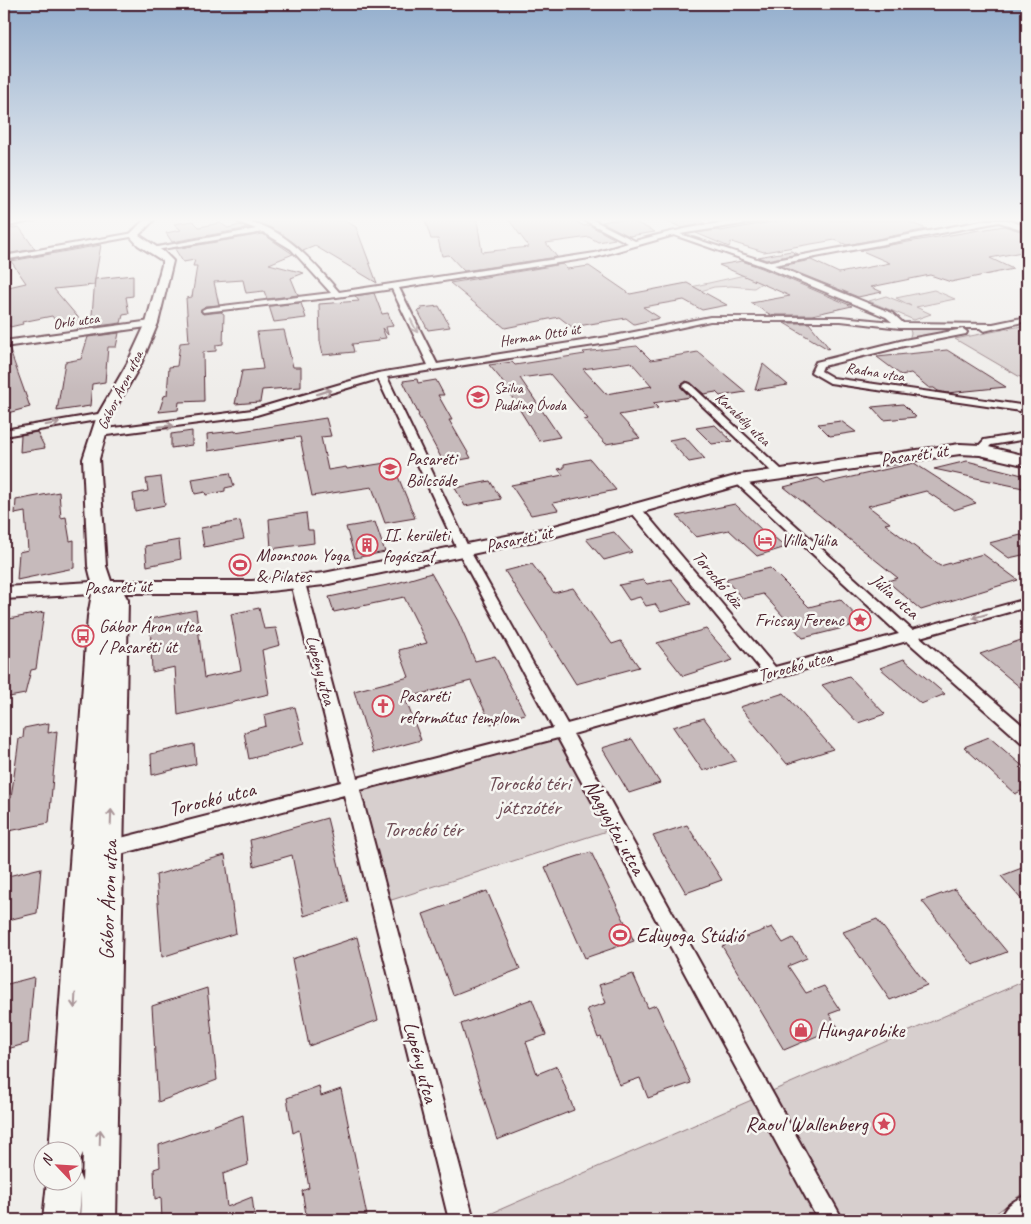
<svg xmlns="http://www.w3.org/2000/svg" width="1031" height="1224" font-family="Caveat,sans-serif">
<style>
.green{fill:#d7cfce;stroke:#90777c}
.building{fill:#c6babb;stroke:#4a1f2b;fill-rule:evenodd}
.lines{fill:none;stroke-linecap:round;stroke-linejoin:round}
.street-casing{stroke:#4a1f2b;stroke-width:4}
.secondary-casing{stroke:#4a1f2b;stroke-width:4}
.street{fill:#f6f6f2;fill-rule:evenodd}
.secondary{fill:#f6f6f2;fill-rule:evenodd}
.oneway{stroke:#a99598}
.labels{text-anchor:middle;stroke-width:5;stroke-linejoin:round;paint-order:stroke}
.far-street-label{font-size:15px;fill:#4a1f2b;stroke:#f6f6f2}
.far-poi-label{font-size:15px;fill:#4a1f2b;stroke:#f6f6f2;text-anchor:start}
.street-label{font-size:18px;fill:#4a1f2b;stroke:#f6f6f2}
.poi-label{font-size:18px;fill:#4a1f2b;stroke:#f6f6f2;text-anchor:start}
.near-park-label{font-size:21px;fill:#6d4b54;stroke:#f6f6f2}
.near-street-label{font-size:21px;fill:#4a1f2b;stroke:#f6f6f2}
.near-poi-label{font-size:21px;fill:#4a1f2b;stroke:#f6f6f2;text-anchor:start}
</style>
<rect width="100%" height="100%" fill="#efedea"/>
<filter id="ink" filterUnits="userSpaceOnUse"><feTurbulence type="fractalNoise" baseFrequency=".02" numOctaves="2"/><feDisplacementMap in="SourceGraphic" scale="10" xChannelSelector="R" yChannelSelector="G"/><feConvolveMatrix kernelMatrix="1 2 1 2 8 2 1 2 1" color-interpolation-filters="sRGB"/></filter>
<g filter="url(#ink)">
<g class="green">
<polygon points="749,274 772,276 754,288 731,286 714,287 694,293 682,289"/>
<polygon points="934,290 955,299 916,307 931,314 914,320 869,301 886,296 911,306 896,298"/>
<polygon points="1027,325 1027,381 955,339"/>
<polygon points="913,327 971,328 909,340 911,333 910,330"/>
<polygon points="563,731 616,828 379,904 352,787"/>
<polygon points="1027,980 1027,1190 987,1220 476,1220"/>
</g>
<g class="building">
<polygon points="259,220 344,220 356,227 377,283 315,246 303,251 281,233 254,221"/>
<polygon points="425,220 477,220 482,252 529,247 509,220 574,220 584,226 589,225 615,239 598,242 589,237 546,243 557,257 464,271 449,255 442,256 438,239 431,239"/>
<polygon points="613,220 631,220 655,232 629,236 602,222"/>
<polygon points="665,220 700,220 705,223 682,228"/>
<polygon points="783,220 904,220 927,229 847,245 835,240 764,252 731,242 729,247 696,233 717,230 720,231"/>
<polygon points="193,221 199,227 220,223 228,228 240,225 249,228 172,242 166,233 181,230 174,224"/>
<polygon points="1004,226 1027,233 1027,251 990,258 1013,269 951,282 930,275 871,287 882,292 858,297 781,266 811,260 839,273 890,263 860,250"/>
<polygon points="19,227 35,249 6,254 4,250 4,230"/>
<polygon points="263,234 293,254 269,264 304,273 291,278 298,295 267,299 264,291 246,293 243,280 214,282 219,305 205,306 200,311 203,314 221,312 224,314 223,344 216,345 216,351 203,352 204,401 179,402 178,410 159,412 164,396 167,395 169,367 177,366 180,343 189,342 186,298 192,297 197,266 193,266 195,260 183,262 175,249"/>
<polygon points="101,245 94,285 54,289 82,322 60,327 52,316 22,322 23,324 10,327 4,316 4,288 26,283 11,261"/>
<polygon points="791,251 798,254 766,260 758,257"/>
<polygon points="742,261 762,268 852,306 812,315 771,315 751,303 790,296 719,265"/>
<polygon points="563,264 567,269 589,266 630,294 687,283 727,305 702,310 684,300 643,307 660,318 634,324 626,318 572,327 559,317 505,328 450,283"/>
<polygon points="133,275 133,296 126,297 129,314 123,315 121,323 91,327 95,279"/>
<polygon points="374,293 382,314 388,313 393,326 386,327 388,335 382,328 386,338 378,339 379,341 352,344 354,352 323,355 320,341 319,304 359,301 355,296"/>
<polygon points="301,303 306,318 274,322 269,306"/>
<polygon points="439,306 450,327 428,330 418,311 422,310 421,308"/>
<polygon points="784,323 809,323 829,348 828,349"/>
<polygon points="284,330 293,367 301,367 301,387 262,390 260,402 235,404 242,371 263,369 257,332"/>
<polygon points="119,333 116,347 108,347 105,382 92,384 90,406 57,411 65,362 81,359 88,337"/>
<path d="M637 346 651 360 698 352 746 392 720 396 716 392 704 394 691 383 686 381 680 386 690 397 653 403 658 408 619 415 640 438 606 444 584 420 588 419 550 374 520 378 560 437 539 441 500 378 489 365 512 362 515 365 585 354 583 352ZM631 362 652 386 606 394 583 369Z"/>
<polygon points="9,348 30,407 4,414 4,349"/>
<polygon points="947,350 1006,387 947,393 938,391 934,388 929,388 911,373 901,375 877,357"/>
<polygon points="763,364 788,385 755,390"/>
<polygon points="417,379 418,383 436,380 444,395 438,395 452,420 449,420 471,458 444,463 418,415 419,415 403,381"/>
<polygon points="903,404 916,417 884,420 872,407"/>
<polygon points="326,418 331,436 321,437 328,470 346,467 347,469 392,462 415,518 385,523 372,487 312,496 300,437 208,451 207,434 235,431 235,432"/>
<polygon points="841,421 856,432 830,436 818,424"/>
<polygon points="715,425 732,441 712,444 696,428"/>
<polygon points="192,431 192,445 171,448 171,434"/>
<polygon points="37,432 45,448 20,452 21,435"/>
<polygon points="685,437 705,459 689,462 669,440"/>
<polygon points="590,459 616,490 553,503 558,510 531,515 511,485 563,475 558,469 564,468 564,464"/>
<polygon points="967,461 1026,476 1023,488 934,469"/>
<polygon points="914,463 976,503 954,510 926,491 868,506 890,523 885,524 940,566 983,554 1018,580 921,610 887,581 898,578 784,487 818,478 825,483"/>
<polygon points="230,473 234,486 225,488 225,491 206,495 205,492 195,494 192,479"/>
<polygon points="161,477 165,505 135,511 133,494 148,491 146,479"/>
<polygon points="490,481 501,499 465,506 455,488"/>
<polygon points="59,492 61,518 66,517 70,541 74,540 74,568 17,580 19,552 28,550 25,512 15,514 16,500"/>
<polygon points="735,504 766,534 769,533 786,547 757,556 729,530 696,537 677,516"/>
<polygon points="306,513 308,530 313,530 314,543 271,549 269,519"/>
<polygon points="240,521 244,539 204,547 201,528"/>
<polygon points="375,522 385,552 355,558 346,527"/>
<polygon points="614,532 632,552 604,560 586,539"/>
<polygon points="1021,535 1027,540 1027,554 1009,558 989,543"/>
<polygon points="179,540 181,559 147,566 145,546"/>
<polygon points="532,564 554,593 573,588 612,644 621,641 639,667 576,684 505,571"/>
<polygon points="770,568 809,607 840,599 863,623 803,638 763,594 743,599 725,579"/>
<polygon points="431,573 458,621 475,661 495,656 525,714 491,724 471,681 405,698 421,740 373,753 354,691 409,677 399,650 427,643 404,597 334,612 329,597 397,583"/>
<polygon points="671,579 691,604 661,612 655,604 646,606 640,597 629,600 619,585 643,580 647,584"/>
<polygon points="259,608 264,629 276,628 280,645 262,650 269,694 178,715 175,667 152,672 150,619 196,610 204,678 241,670 231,614"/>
<polygon points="44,612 36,669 31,670 25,694 4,698 4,620"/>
<polygon points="706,629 733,660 683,676 657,643"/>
<polygon points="1021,640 1027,645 1027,693 980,654"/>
<polygon points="904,659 945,694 921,704 880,668"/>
<polygon points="849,676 885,714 858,723 822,685"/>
<polygon points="784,693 833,749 787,764 740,707"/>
<polygon points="295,707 304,744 249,759 244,732 266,726 264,715"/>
<polygon points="704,718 736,761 703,771 673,727"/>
<polygon points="49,723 48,733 57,731 49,823 4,832 4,799 11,798 19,739 23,738 24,728"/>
<polygon points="989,737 1027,770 1027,788 1015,794 964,747"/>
<polygon points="632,739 660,783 629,793 602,748"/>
<polygon points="194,744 196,764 152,775 151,754"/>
<polygon points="327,818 348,902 304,916 292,855 254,866 250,840"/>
<polygon points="687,825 722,880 686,893 653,836"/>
<polygon points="591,852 634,941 585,958 545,867"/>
<polygon points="225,855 236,933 162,957 156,875"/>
<polygon points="1027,866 1027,906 1001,876"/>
<polygon points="41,868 37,913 4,921 4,877"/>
<polygon points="955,889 1007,952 973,965 922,901"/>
<polygon points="487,891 520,969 453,995 423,914"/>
<polygon points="877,919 927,985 890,1000 843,932"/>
<polygon points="772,927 783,943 793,938 807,958 788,966 806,993 824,986 840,1010 829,1014 838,1027 784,1050 722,946"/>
<polygon points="357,937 378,1020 309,1046 292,959"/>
<polygon points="633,974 648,1008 656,1005 691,1083 648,1098 640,1078 619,1085 601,1037 598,1038 587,1009 606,1003 599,985"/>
<polygon points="34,977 28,1043 4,1050 4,985"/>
<polygon points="207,988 217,1080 158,1102 152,1006"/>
<polygon points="532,999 546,1035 526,1042 537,1074 557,1066 574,1110 497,1140 461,1024"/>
<polygon points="319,1086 321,1096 341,1089 367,1216 356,1220 307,1220 302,1191 309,1188 299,1130 293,1133 287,1098"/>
<polygon points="243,1115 248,1165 223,1174 227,1207 252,1197 255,1220 162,1220 161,1197 155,1199 154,1169 160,1167 159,1145"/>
</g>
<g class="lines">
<g class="street-casing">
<g id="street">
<polygon points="19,220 35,220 4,227 4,223"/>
<path d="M233 220C279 220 312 261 339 292L595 253 628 243 584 220H593L635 241C678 229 723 220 767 220L680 234 766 262 987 220H1007L1027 227V231L999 222 774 265 892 313 903 323 993 324 1027 317V321L984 331 980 328H900L841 321H710L614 342 387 377 470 551 567 724 762 671 632 513 630 510 632 507H640L775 667 899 634 735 482 733 480 735 478H743L912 630 1027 599V607L920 637 1027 729V744L1021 742 907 641 573 734 843 1220H818L558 738 360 790 474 1220H449L344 795 105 858 99 855 96 850 99 845 105 842 341 782 291 583 293 580H303L305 583 357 778 553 728 458 551 378 379 253 416 99 436 94 433 99 430 252 410 378 373 428 365 392 289 337 297 203 312 202 310 206 308 331 293 291 249 263 232 150 251 146 249 256 229ZM674 235 763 266 886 317 892 322 841 317H710L614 336 437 364 399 288 596 257Z"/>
<polygon points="134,233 136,234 136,236 4,260 4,256"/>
<polygon points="151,321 155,324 154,326 4,347 4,341"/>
<polygon points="963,329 967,332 966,334 904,346 823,366 821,371 833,378 1027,406 1027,412 830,383 811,372 816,362 904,340"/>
<polygon points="687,383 690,384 783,471 785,473 783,475 775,475 684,388 682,386"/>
<polygon points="104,413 108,414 108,418 4,436 4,430"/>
<polygon points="1027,433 1027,439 991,445 984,452 980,453 975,450 984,440"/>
</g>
</g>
<g class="secondary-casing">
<g id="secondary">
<polygon points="144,220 154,220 139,235 164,252 173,261 158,323 141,364 111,416 99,459 106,566 111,581 252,581 324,573 551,527 739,475 960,444 980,445 1027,456 1027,466 980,455 960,454 740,485 553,537 324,585 252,593 124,593 128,600 116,1220 80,1220 81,1191 79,1220 43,1220 47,1182 72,1182 72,1168 77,1169 82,1182 83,1153 78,1164 72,1167 72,1152 49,1152 88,616 92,594 4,599 4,587 92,582 88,566 83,459 97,416 127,364 146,323 163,261 138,245 129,235"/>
<path d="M1027 1195V1220H1000C1005 1205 1013 1201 1027 1195Z"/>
</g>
</g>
<use href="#street" class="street"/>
<use href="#secondary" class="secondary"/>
</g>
<defs><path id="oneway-shaft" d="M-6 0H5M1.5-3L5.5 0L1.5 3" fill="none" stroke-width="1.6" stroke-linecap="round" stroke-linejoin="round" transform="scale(1.25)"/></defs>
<g class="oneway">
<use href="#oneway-shaft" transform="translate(414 326) rotate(63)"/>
<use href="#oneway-shaft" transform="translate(324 392) rotate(-18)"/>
<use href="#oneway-shaft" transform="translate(52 424) rotate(-9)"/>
<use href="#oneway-shaft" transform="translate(166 426) rotate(-6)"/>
<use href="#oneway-shaft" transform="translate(980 616) rotate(165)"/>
<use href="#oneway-shaft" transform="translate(111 817) rotate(-88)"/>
<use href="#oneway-shaft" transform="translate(75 1001) rotate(93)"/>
<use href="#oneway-shaft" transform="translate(100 1137) rotate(-88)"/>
</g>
</g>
<linearGradient id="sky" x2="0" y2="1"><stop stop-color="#93aecd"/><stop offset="0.56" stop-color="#f8f7f6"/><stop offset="1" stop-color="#f8f7f6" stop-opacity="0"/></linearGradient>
<rect width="1031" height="392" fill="url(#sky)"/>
<defs>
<g id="school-ring" transform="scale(1.125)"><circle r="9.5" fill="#f6f6f2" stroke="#d1495b" stroke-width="1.5"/><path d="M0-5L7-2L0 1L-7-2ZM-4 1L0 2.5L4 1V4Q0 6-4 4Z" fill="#d1495b"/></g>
<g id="hotel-ring" transform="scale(1.125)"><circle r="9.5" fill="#f6f6f2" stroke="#d1495b" stroke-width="1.5"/><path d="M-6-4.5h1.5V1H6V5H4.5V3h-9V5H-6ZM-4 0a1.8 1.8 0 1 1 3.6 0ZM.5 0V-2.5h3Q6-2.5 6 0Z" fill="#d1495b"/></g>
<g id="building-ring" transform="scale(1.125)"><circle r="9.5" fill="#f6f6f2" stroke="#d1495b" stroke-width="1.5"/><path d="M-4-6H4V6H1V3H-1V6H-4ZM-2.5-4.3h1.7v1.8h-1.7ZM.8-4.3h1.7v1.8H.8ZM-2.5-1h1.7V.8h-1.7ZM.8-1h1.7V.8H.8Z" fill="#d1495b"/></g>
<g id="stadium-ring" transform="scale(1.125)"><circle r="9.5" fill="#f6f6f2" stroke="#d1495b" stroke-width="1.5"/><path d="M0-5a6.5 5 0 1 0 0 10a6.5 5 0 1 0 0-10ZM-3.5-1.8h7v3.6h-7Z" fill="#d1495b"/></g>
<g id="sight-ring" transform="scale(1.125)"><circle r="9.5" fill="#f6f6f2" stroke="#d1495b" stroke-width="1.5"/><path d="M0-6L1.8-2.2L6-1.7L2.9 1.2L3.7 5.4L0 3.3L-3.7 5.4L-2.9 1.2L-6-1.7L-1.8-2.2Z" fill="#d1495b"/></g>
<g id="bus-ring" transform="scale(1.125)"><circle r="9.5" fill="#f6f6f2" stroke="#d1495b" stroke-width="1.5"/><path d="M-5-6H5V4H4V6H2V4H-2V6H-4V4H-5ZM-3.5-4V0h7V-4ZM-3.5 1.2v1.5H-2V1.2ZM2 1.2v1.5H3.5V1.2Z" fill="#d1495b"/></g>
<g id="church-ring" transform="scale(1.125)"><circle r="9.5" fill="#f6f6f2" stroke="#d1495b" stroke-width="1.5"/><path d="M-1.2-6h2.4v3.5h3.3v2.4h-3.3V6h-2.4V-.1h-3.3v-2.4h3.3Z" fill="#d1495b"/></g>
<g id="shop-ring" transform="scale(1.125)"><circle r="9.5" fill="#f6f6f2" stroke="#d1495b" stroke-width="1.5"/><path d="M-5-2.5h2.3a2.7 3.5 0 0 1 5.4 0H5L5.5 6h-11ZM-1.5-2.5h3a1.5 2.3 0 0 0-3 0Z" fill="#d1495b"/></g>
</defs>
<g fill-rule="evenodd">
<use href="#school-ring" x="478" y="397"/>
<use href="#school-ring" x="390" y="469"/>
<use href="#hotel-ring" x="765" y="540"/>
<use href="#building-ring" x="367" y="545"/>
<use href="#stadium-ring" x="240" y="565"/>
<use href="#sight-ring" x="860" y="620"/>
<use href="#bus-ring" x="83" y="636"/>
<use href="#church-ring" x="383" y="706"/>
<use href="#stadium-ring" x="620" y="935"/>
<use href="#shop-ring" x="801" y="1030"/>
<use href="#sight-ring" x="884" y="1124"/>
</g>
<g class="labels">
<g class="far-street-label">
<text transform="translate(76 321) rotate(-8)" y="5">Orló utca</text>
<text transform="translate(540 335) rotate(-9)" y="5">Herman Ottó út</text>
<text transform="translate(875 372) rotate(9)" y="5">Radna utca</text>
<text transform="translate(120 390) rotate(-64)" y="5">Gábor Áron utca</text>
<text transform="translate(743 419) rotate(44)" y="5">Karabély utca</text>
</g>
<g class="far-poi-label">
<text x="494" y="393">Szilva<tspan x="494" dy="17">Pudding Óvoda</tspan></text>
</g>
<g class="street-label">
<text transform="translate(914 455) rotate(-8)" y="6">Pasaréti út</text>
<text transform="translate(519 539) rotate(-12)" y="6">Pasaréti út</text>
<text transform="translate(718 579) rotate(50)" y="6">Torockó köz</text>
<text transform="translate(118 587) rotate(-2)" y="6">Pasaréti út</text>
<text transform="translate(895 596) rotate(42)" y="6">Júlia utca</text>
<text transform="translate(795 666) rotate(-15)" y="6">Torockó utca</text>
<text transform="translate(321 670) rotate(75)" y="6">Lupény utca</text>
</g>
<g class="poi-label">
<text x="406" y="465">Pasaréti<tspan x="406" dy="21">Bölcsőde</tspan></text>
<text x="383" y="541">II. kerületi<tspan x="383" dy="21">fogászat</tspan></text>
<text x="781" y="546">Villa Júlia</text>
<text x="256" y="561">Moonsoon Yoga<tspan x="256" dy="21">&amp; Pilates</tspan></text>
<text x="844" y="626" text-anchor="end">Fricsay Ferenc</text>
<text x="99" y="632">Gábor Áron utca<tspan x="99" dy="21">/ Pasaréti út</tspan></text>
<text x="399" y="702">Pasaréti<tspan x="399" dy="21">református templom</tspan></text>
</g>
<g class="near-park-label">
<text x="529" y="790">Torockó téri<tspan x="529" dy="24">játszótér</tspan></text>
<text x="423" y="836">Torockó tér</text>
</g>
<g class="near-street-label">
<text transform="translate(212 799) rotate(-14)" y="7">Torockó utca</text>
<text transform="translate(615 827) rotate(61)" y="7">Nagyajtai utca</text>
<text transform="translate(108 900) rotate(-88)" y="7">Gábor Áron utca</text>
<text transform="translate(421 1062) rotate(75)" y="7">Lupény utca</text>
</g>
<g class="near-poi-label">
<text x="636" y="942">Eduyoga Stúdió</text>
<text x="817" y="1037">Hungarobike</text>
<text x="868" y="1131" text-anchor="end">Raoul Wallenberg</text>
</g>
</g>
<rect width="1031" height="1224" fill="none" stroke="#f6f6f2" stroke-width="20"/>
<rect x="10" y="10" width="1011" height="1204" fill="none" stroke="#4a1f2b" stroke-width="2" filter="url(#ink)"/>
<g transform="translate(58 1166) rotate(295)"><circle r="24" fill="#f6f6f2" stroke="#b1a0a2"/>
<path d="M0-4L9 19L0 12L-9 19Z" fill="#d1495b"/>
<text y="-8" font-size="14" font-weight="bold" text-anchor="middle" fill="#4a1f2b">N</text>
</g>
</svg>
